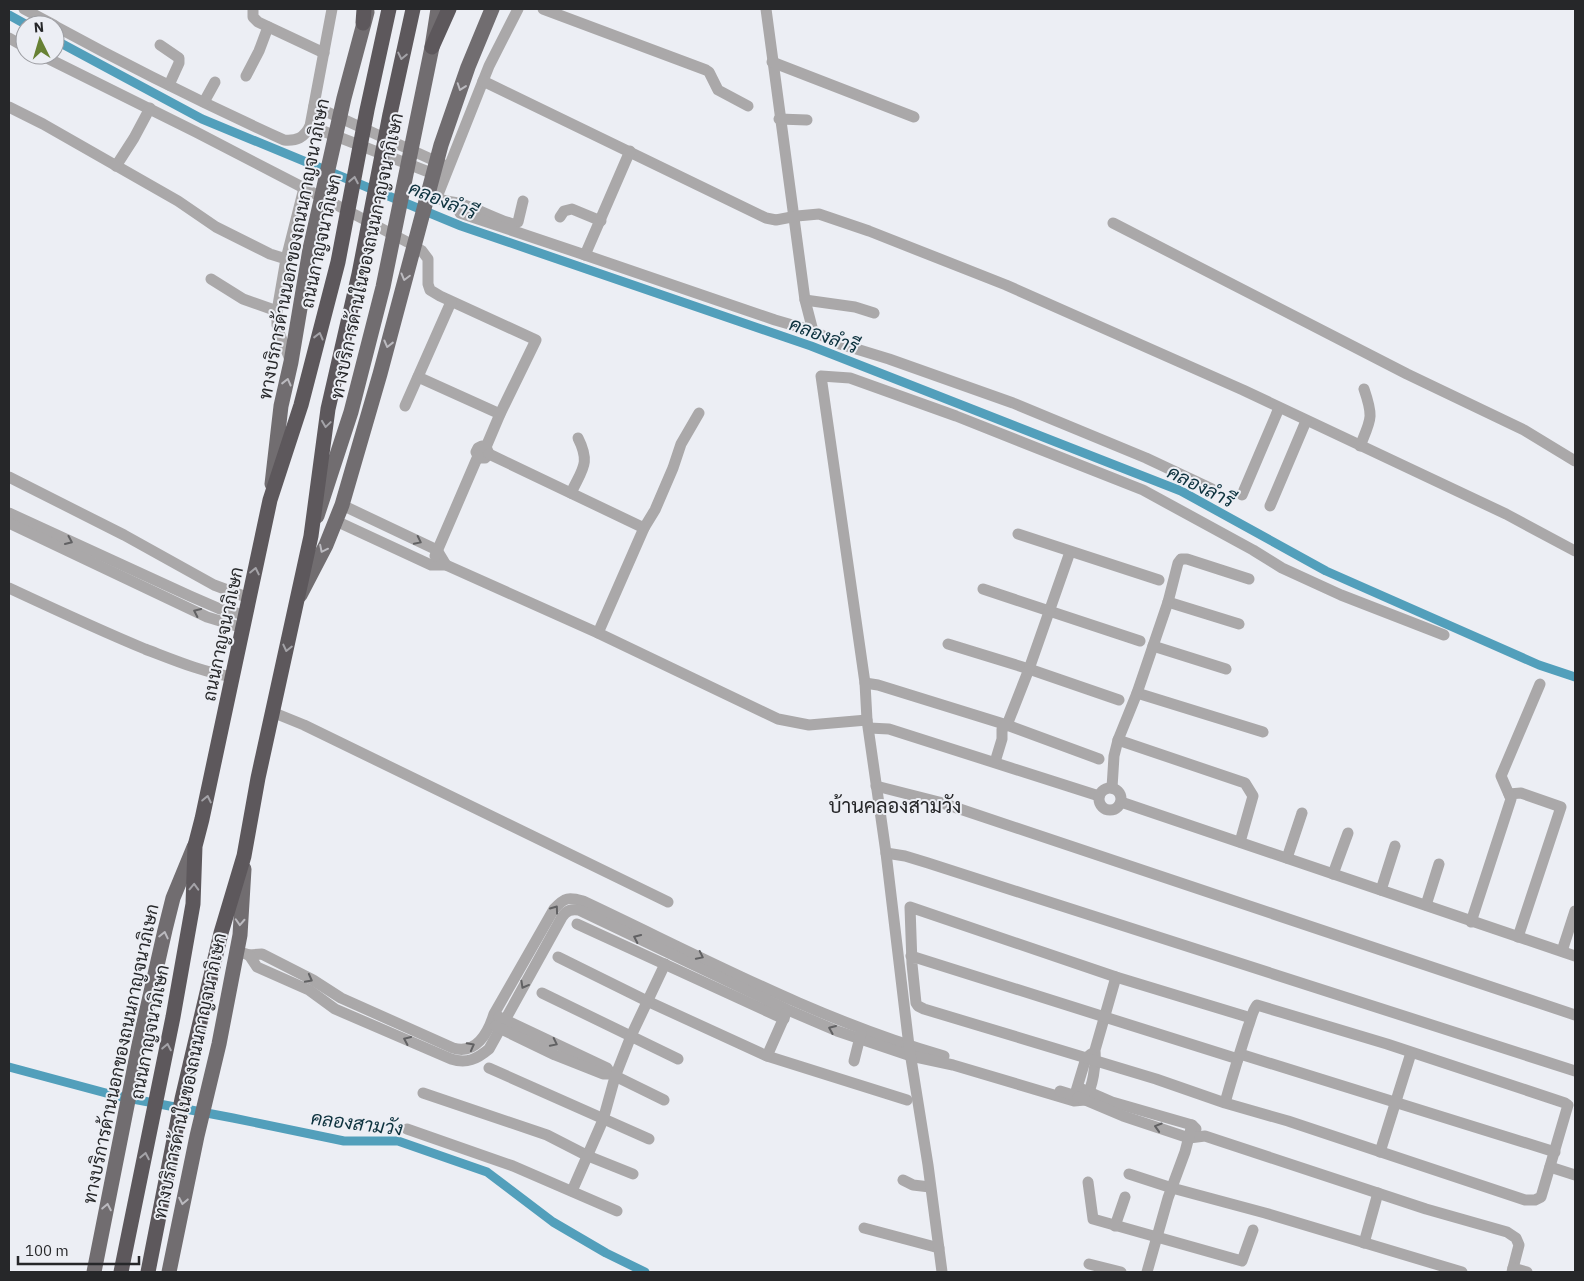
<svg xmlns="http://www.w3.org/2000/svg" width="1584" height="1281" font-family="'IBM Plex Sans',Sarabun,sans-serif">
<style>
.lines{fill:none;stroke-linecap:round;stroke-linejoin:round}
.canal{stroke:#529fbb;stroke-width:9}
.minor{stroke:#aaa8a9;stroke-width:11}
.major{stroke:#716d70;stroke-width:15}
.highway{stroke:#5d585c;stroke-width:15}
.oneway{stroke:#a4a3a8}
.oneway2{stroke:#bbbabf}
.oneway3{stroke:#616163}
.labels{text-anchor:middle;stroke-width:4;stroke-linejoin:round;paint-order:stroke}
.street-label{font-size:18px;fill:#262729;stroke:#eceef4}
.water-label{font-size:19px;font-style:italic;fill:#0d323e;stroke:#eceef4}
.quarter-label{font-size:20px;fill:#262729;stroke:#eceef4}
</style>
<rect width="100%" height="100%" fill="#eceef4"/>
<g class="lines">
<g class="canal">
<polyline points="9,15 27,25"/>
<polyline points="55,40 202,119 461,226 811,346 1181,491 1326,571 1539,665 1575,677"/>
<polyline points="9,1067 117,1096 233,1118 344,1141 398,1141 487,1172 553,1222 606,1253 645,1272"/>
</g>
<g class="minor">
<polyline points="24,9 54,25"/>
<polyline points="253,9 253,17 258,22 324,53"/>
<path d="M518 9 489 66 437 197C442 202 451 201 458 203 477 208 495 219 513 224L518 222 523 201"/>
<polyline points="543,9 706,70 709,72 718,90 748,106"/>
<polyline points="766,9 805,300 813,331"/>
<path d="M55 26C130 67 207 105 284 140 297 141 304 138 310 126L332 9"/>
<polyline points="9,38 25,47"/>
<polyline points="160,45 179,58 179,63 169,85"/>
<polyline points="41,55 196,132 304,188"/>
<polyline points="772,62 914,117"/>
<polyline points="246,76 259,51 268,27"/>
<polyline points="483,81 766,218 776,220 797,216 819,214 869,231 1006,285 1243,390 1506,514 1575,551"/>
<polyline points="204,102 215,82"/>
<polyline points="314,106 444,165"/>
<polyline points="9,107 43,124 178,201 216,227 270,254 286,259"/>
<polyline points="779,119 807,120"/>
<polyline points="310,126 439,176"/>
<polyline points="116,166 134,138 150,108"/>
<polyline points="460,213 585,255 630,151"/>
<polyline points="560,217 564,211 572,209 601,221"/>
<polyline points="1113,223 1407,374 1524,430 1575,461"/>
<polyline points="585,255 775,320 813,331 840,344 889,359 1013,403 1146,458 1212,489"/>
<polyline points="211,279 243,299 277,311"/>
<polyline points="805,300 855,307 874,313"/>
<polyline points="291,362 280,335 277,325 277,311 286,259 304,188 411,244 422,251 428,259 428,284 430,290 440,296 536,340 500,414 486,447 489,454 485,458 479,458 476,452 478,448 482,446 486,447"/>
<polyline points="418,377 500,414"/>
<polyline points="405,406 451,302"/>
<path d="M1360 446C1371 419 1374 418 1364 389"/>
<polyline points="489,454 644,528 598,633"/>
<polyline points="9,477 124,535 214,585 249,598"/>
<path d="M571 493C582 469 591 464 578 438"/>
<polyline points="1242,495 1279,408"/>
<polyline points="342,505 437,550 446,565"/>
<polyline points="1270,506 1306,421"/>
<polyline points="9,513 190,596 220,609 245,615"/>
<polyline points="336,521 431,565 446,565 598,633 778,719 809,725 867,720"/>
<polyline points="9,523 207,617 243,628"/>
<polyline points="644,528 655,510 673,468 681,444 699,413"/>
<polyline points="1018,534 1159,580"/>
<polyline points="435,556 478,456"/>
<path d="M9 588C54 609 99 630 145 649 174 660 202 672 233 677"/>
<polyline points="983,589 1140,641"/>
<polyline points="1168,602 1239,624"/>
<polyline points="948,644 1029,669 1119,700"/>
<polyline points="1153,646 1226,669"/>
<polyline points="865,683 878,685 1007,725 1099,759"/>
<polyline points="1137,693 1263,732"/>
<polyline points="272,712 304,725 668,902"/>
<polyline points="869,728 889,729 1099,796"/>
<polyline points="1118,740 1245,783 1253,796 1240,842"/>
<polyline points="995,762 1002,739 1002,729 1007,725 1029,669 1070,552"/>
<polyline points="876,786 939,802 1575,1015"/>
<circle cx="1110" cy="799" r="11"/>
<polyline points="1112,788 1114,756 1118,740 1137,693 1168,602 1178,563 1181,559 1187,559 1249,579"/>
<polyline points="1509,794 1521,793 1561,807 1518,937"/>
<polyline points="1121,802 1575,956"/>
<polyline points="886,853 905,856 928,863 1575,1071"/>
<polyline points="1287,858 1302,813"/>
<polyline points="1333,874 1348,833"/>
<polyline points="1381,890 1395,846"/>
<polyline points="1426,905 1439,864"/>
<polyline points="1471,922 1511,799 1501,776 1540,684"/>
<polyline points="577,924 784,1019"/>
<polyline points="1562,951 1575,911"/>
<path d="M243 953 249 955 262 954 313 980 341 998 453 1048C476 1055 488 1033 494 1014L554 909C565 897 569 897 583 901 702 957 818 1020 944 1056"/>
<path d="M249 955 257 967 309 990 335 1009 451 1059C467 1064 477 1059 489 1049L562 917C567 910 571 909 579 910L788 1010 837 1031 911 1056 953 1065 1074 1101 1085 1100C1093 1087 1096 1065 1095 1050L1116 977"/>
<polyline points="911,956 1238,1059"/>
<polyline points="558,957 647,1001 767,1056 907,1100"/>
<polyline points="542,993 678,1059"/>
<polyline points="499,1017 607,1068 611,1074 664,1100"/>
<polyline points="495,1026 555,1055 603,1074 611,1074"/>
<polyline points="1240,1054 1555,1152"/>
<polyline points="767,1056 786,1013"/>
<polyline points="854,1061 861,1033"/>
<polyline points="489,1068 649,1139"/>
<polyline points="1082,1089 1112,1102 1192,1125 1196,1129"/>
<polyline points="1060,1091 1073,1095 1076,1091 1086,1058 1091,1054"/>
<polyline points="423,1093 547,1135 588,1156 633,1174"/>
<polyline points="1078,1097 1123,1116 1189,1138 1205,1136 1217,1140 1426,1209 1507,1232 1516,1238 1519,1245 1512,1272"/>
<path d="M1225 1103C1232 1077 1240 1052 1248 1027 1251 1020 1252 1011 1257 1005L1387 1044 1565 1103 1568 1105 1541 1197 1535 1200H1525L1288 1121 1225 1103 1156 1079 924 1009 918 1006 916 1003 912 964 910 907 1116 977 1251 1018"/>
<polyline points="407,1129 513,1166 617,1211"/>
<polyline points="1380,1152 1411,1053"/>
<polyline points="1550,1167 1575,1175"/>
<polyline points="1129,1174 1172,1188 1265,1213 1462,1272"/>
<polyline points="903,1180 913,1185 930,1187"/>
<polyline points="1088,1182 1093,1219 1242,1261 1253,1230"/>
<polyline points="572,1191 603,1120 615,1077 631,1036 665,964"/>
<polyline points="1115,1226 1125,1197"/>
<polyline points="864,1228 939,1248"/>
<polyline points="1364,1243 1378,1193"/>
<polyline points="1089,1264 1121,1272"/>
<polyline points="1513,1268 1527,1272"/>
<polyline points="942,1272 928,1165 909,1046 886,853 867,720 865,683 821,376 850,378 956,416 1143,490 1253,550 1282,568 1341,595 1444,635"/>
<polyline points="1147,1272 1168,1198 1185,1152 1192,1125"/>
</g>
<g class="major">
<polyline points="272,484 281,406 291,362 310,249 344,98 367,12"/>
<polyline points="317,516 351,412 383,287 432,47 438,9"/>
<polyline points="300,595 326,545 342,505 380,374 441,145 468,67 492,9"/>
<polyline points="94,1272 139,1045 165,930 173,898 194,847"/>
<polyline points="169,1272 197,1136 219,1044 240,935 244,869"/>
</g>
<g class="highway">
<polyline points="363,23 364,9"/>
<polyline points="432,47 449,9"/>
<polyline points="121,1272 173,1017 193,904 195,846 202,819 270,500 301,405 338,262 367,110 389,9"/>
<polyline points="148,1272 182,1099 221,933 244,856 258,778 311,536 328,409 359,274 390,114 413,9"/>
</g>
</g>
<defs><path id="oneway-chevron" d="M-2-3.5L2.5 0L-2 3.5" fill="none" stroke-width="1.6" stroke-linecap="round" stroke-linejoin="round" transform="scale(1.25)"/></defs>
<g class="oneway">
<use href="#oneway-chevron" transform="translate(402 56) rotate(102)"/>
<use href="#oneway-chevron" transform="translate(354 180) rotate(-79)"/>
<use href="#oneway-chevron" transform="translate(319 336) rotate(-76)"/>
<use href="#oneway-chevron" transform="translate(326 424) rotate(98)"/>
<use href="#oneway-chevron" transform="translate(255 571) rotate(-78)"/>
<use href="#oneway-chevron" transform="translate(287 648) rotate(103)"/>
<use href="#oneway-chevron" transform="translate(207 799) rotate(-78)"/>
<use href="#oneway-chevron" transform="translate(194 887) rotate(-88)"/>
<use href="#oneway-chevron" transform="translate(167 1047) rotate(-79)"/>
<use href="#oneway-chevron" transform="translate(145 1156) rotate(-79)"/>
</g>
<g class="oneway2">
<use href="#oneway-chevron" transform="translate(461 87) rotate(109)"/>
<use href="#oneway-chevron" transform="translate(405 277) rotate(105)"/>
<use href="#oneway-chevron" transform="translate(388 344) rotate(104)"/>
<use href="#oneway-chevron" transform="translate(287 382) rotate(-76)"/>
<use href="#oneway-chevron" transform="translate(323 549) rotate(116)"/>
<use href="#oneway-chevron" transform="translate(240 922) rotate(93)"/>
<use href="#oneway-chevron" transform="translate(164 935) rotate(-77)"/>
<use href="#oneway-chevron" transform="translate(183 1201) rotate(101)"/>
<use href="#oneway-chevron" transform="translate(107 1207) rotate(-79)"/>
</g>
<g class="oneway3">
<use href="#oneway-chevron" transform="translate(69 541) rotate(24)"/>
<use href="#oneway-chevron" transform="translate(418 541) rotate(26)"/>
<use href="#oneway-chevron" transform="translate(197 612) rotate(-155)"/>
<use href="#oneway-chevron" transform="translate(555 909) rotate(-54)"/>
<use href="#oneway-chevron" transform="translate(637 938) rotate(-155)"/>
<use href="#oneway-chevron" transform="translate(700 956) rotate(26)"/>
<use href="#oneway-chevron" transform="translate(309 979) rotate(28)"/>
<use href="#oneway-chevron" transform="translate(524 985) rotate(119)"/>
<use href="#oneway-chevron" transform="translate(832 1029) rotate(-157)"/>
<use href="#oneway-chevron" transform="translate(407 1040) rotate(-156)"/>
<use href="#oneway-chevron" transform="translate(554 1043) rotate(26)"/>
<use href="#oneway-chevron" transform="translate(471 1046) rotate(-28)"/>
<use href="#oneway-chevron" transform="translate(1158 1127) rotate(-163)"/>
</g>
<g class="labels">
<g class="street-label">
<text transform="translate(321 241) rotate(-78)" y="6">ถนนกาญจนาภิเษก</text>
<text transform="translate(294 249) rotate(-79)" y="6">ทางบริการด้านนอกของถนนกาญจนาภิเษก</text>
<text transform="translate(367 256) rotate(-78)" y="6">ทางบริการด้านในของถนนกาญจนาภิเษก</text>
<text transform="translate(223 634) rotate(-78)" y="6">ถนนกาญจนาภิเษก</text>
<text transform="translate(150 1032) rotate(-79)" y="6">ถนนกาญจนาภิเษก</text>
<text transform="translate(121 1054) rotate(-78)" y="6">ทางบริการด้านนอกของถนนกาญจนาภิเษก</text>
<text transform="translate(190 1076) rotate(-78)" y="6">ทางบริการด้านในของถนนกาญจนาภิเษก</text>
</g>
<g class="water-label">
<text transform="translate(443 200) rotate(22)" y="7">คลองลำรี</text>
<text transform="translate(824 335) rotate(20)" y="7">คลองลำรี</text>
<text transform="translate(1201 486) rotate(26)" y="7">คลองลำรี</text>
<text transform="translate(357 1123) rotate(7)" y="7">คลองสามวัง</text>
</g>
<g class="quarter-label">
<text x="895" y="813">บ้านคลองสามวัง</text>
</g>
</g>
<rect width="1584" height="1281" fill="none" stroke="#262729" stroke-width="20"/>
<g transform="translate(40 40) rotate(355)"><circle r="24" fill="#eceef4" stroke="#9d9ea3"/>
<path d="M0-4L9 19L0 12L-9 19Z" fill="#678134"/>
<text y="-8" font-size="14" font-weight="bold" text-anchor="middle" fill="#262729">N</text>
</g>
<path d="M18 1256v8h121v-8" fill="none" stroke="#262729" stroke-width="2.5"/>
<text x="25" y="1256" font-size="15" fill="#262729" stroke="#eceef4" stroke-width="4" paint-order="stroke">100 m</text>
</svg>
